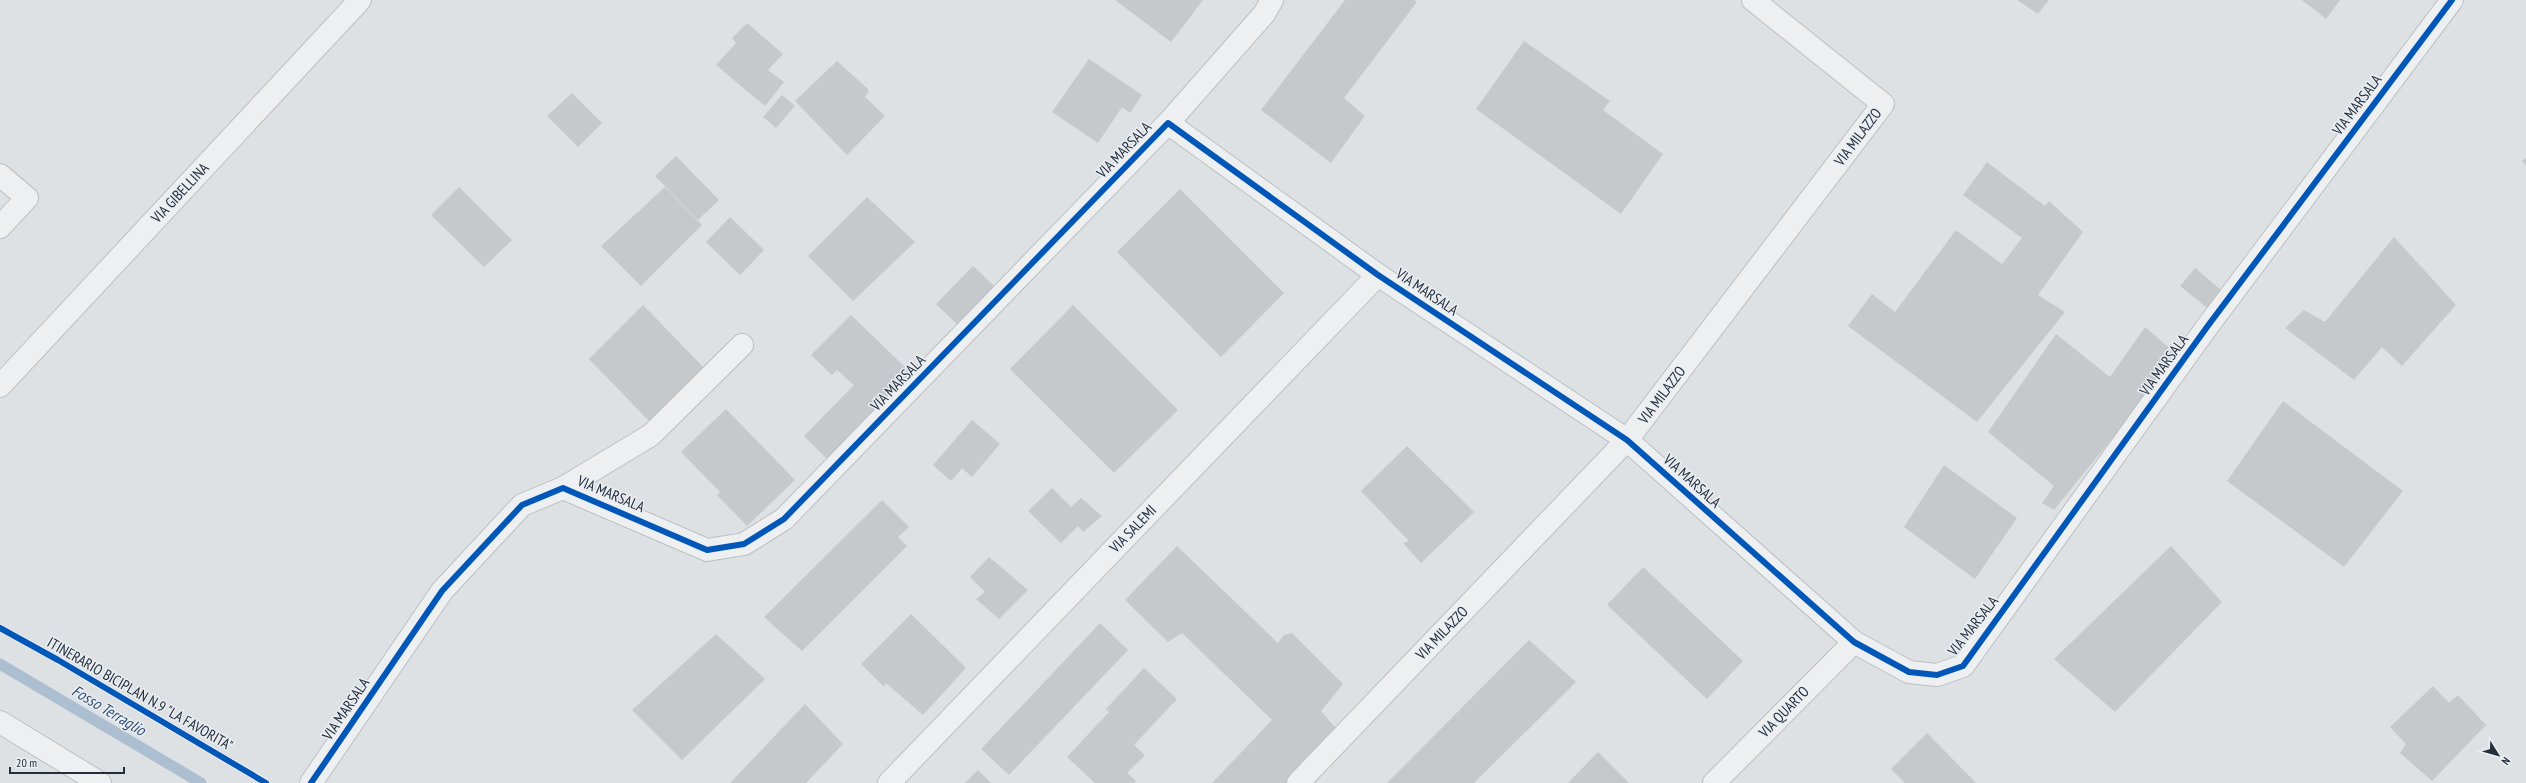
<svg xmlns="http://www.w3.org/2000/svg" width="2526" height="783" font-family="'PT Sans Narrow',sans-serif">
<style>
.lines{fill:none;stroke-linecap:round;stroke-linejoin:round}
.stream{stroke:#abbfd0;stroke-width:11}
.building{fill:#c6c9cc}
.minor-casing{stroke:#bcbfc2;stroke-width:24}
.minor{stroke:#edeff0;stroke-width:22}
.cycleway-casing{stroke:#ebeff4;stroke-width:8}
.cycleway{stroke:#0057b8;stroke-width:6}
.labels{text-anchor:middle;stroke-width:3;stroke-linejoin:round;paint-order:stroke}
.street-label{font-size:15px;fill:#252f3c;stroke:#ebeff4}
.water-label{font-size:16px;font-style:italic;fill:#2f5070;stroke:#ebeff4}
</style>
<rect width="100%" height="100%" fill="#dee1e4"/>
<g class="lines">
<polyline class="stream" points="0,664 201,783"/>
</g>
<g class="building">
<polygon points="1115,0 1203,0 1171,42"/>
<polygon points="1345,0 1414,0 1417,2 1344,98 1365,116 1331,163 1261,110"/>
<polygon points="2017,0 2049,0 2038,14"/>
<polygon points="2302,0 2340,0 2326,19"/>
<polygon points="747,23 783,54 768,70 784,82 765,106 716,65 736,43 732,38"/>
<polygon points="1524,41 1610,101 1603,110 1663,154 1621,214 1476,109"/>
<polygon points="1089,59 1142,95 1130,113 1122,107 1098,143 1052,112"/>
<polygon points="837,61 869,90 865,97 885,116 847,155 795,101"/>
<polygon points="572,93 602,123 578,147 547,116"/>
<polygon points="782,95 795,106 776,128 763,117"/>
<polygon points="676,156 719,200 698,220 655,176"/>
<polygon points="2526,158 2526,166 2522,161"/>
<polygon points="1987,162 2045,206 2049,201 2083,232 2038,295 2065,312 1977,422 1848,326 1872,294 1895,312 1956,230 2002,264 2022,238 1963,195"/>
<polygon points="459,187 512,240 484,267 431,215"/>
<polygon points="665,187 702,225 641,286 601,246"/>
<polygon points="1180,189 1284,293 1221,357 1117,252"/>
<polygon points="867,197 915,242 853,301 808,256"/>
<polygon points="730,217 764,250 740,275 706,242"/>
<polygon points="2394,237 2456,305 2402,366 2382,347 2354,380 2285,328 2304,310 2325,322"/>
<polygon points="973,266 995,287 958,325 936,304"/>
<polygon points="2195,268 2221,290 2207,308 2180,286"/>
<polygon points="643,305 705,369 651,423 589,359"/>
<polygon points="1073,305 1178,410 1114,473 1010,369"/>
<polygon points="851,315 910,372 827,459 804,436 854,385 837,370 832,375 811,355"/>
<polygon points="2145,327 2179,356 2054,510 2042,503 2054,486 1988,432 2056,334 2110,377"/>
<polygon points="2283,401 2403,491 2344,567 2227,481"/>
<polygon points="726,409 795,480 747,526 717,495 720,492 681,452"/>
<polygon points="972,420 1000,444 972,477 962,468 951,481 933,465"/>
<polygon points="1407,446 1474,512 1421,563 1403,543 1409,541 1361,491"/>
<polygon points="1944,465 2017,518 1975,579 1904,527"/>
<polygon points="1052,488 1071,507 1081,498 1102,516 1083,532 1078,526 1061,543 1028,511"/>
<polygon points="882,500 909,527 898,537 907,546 802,651 764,617"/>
<polygon points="1177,546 1278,643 1284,635 1292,633 1343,684 1321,711 1340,733 1292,783 1212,783 1272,720 1182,633 1168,642 1125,600"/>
<polygon points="2171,546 2222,602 2115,712 2054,659"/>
<polygon points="989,557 1028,590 999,619 976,599 985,592 970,577"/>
<polygon points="1643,567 1743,661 1707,699 1607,605"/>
<polygon points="911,614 966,668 923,715 886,683 884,687 861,664"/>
<polygon points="1100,623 1128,650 1009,775 981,749"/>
<polygon points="716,634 765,679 682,760 632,710"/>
<polygon points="1529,640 1576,682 1474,783 1387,783"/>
<polygon points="1144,668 1177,699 1134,745 1145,755 1127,773 1136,781 1134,783 1095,783 1067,757 1109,712 1106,709"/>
<polygon points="2433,686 2449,703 2458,695 2486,725 2432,781 2400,753 2406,744 2390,727"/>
<polygon points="805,704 843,744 806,783 730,783"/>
<polygon points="1927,733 1976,783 1905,783 1891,769"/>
<polygon points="1598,752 1629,783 1568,783"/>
<polygon points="978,770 991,783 965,783"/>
</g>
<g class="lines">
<g class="minor-casing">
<g id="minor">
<polyline points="1168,123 1264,14 1272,0"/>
<polyline points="0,175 27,198 0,227"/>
<polyline points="0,386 360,0"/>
<polyline points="563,488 651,435 742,345"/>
<polyline points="0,722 100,783"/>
<polyline points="311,783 442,591 522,505 563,488 707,550 744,544 784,519 1168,123 1378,275 1627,440 1854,642 1909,672 1937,675 1963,666 2207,327 2452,0"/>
<polyline points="889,783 1378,275"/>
<polyline points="1298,783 1627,440 1883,104 1753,0"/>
<polyline points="1714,783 1854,642"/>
</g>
</g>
<use href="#minor" class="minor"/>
<g class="cycleway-casing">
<g id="cycleway">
<polyline points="0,628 58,660 266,783"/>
<polyline points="311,783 442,591 522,505 563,488 707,550 744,544 784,519 1168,123 1378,275 1627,440 1854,642 1909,672 1937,675 1963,666 2207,327 2452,0"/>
</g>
</g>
<use href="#cycleway" class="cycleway"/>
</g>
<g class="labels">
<g class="street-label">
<text transform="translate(2357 105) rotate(-53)" y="5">VIA MARSALA</text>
<text transform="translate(1858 137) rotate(-53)" y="5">VIA MILAZZO</text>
<text transform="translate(1124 150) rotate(-46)" y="5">VIA MARSALA</text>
<text transform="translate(180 193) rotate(-47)" y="5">VIA GIBELLINA</text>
<text transform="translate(1427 292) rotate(34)" y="5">VIA MARSALA</text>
<text transform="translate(2164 365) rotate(-54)" y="5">VIA MARSALA</text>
<text transform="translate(898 383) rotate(-46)" y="5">VIA MARSALA</text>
<text transform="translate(1662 395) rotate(-53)" y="5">VIA MILAZZO</text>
<text transform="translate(1692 481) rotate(42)" y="5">VIA MARSALA</text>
<text transform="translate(611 494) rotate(23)" y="5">VIA MARSALA</text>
<text transform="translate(1133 529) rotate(-46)" y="5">VIA SALEMI</text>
<text transform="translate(1973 626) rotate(-52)" y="5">VIA MARSALA</text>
<text transform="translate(1442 633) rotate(-46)" y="5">VIA MILAZZO</text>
<text transform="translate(140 694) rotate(30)" y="5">ITINERARIO BICIPLAN N.9 "LA FAVORITA"</text>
<text transform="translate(346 709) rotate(-56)" y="5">VIA MARSALA</text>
<text transform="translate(1784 712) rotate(-46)" y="5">VIA QUARTO</text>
</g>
<g class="water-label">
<text transform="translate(109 710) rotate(31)" y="6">Fosso Terraglio</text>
</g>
</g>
<g transform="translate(2498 755) rotate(127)" stroke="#ebeff4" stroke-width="3" paint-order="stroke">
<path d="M0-3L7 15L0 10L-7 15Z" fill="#252f3c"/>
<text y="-6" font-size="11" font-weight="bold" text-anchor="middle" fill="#252f3c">N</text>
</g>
<path d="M10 767v6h114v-6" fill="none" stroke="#252f3c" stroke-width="2"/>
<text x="16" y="767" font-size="12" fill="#252f3c" stroke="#ebeff4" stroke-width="3" paint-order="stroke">20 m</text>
</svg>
